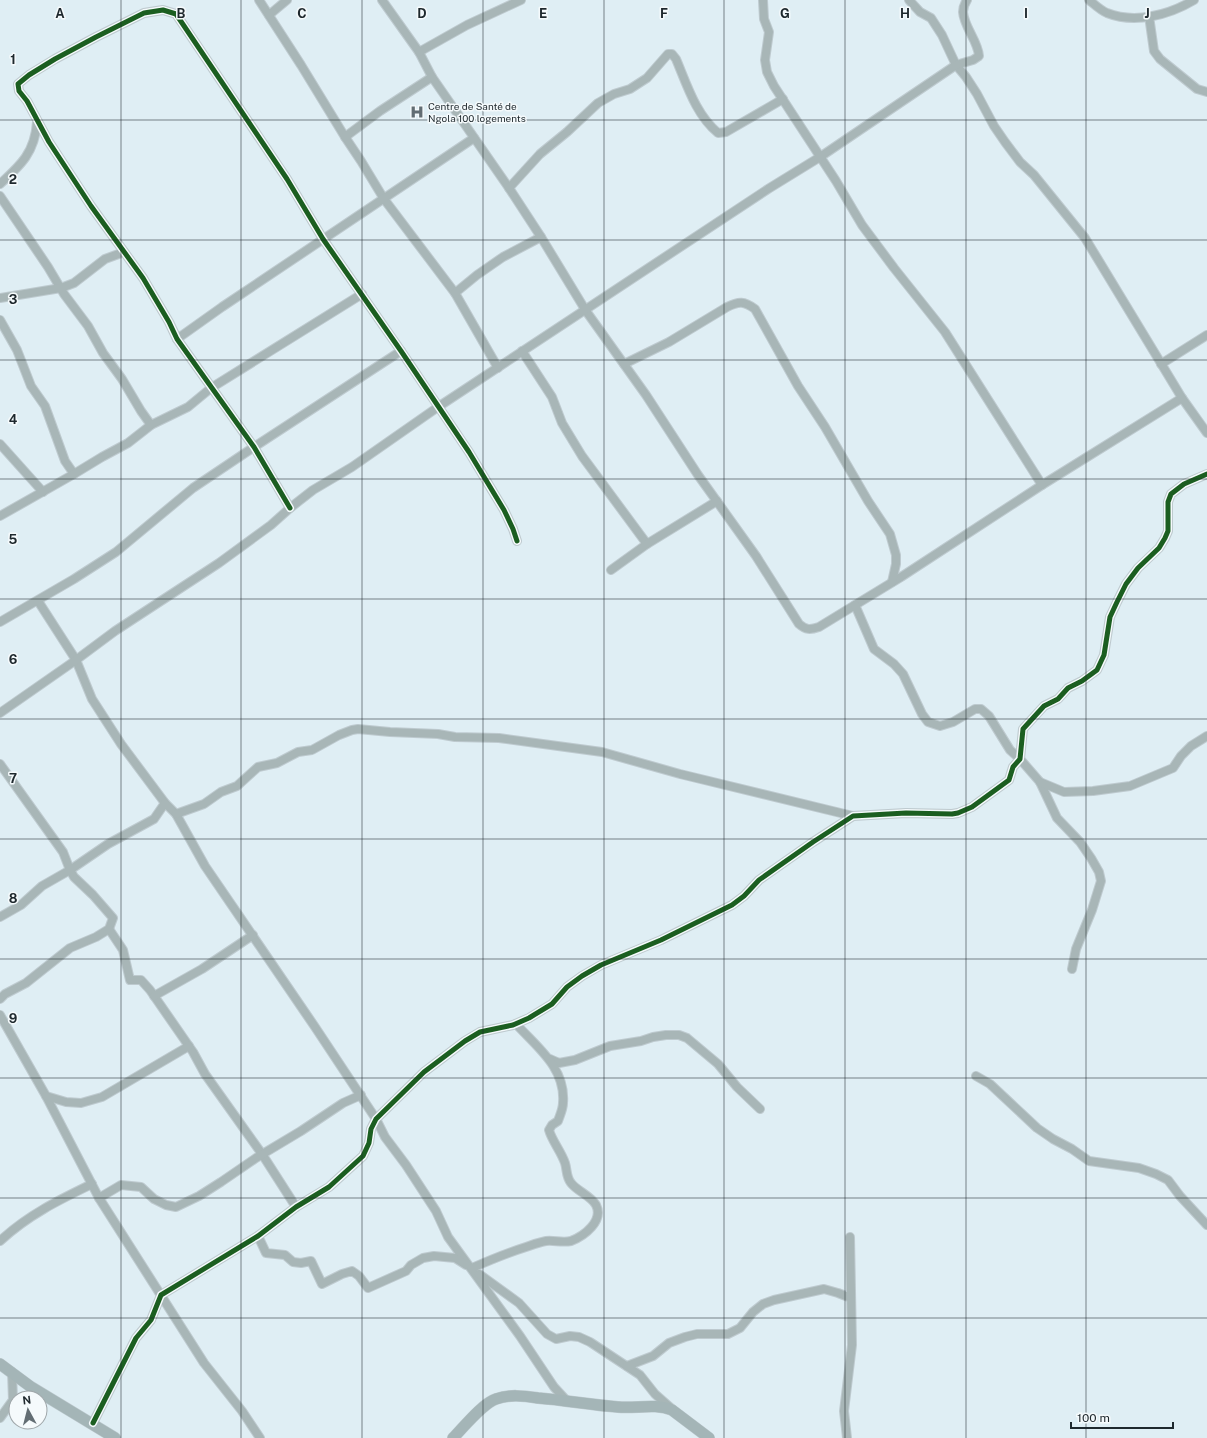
<svg xmlns="http://www.w3.org/2000/svg" width="1207" height="1438" font-family="'Public Sans',sans-serif">
<style>
.lines{fill:none;stroke-linecap:round;stroke-linejoin:round}
.street-casing{stroke:#becacf;stroke-width:10}
.secondary-casing{stroke:#becacf;stroke-width:12}
.street{stroke:#a8b6b7;stroke-width:8}
.secondary{stroke:#a4b5b7;stroke-width:11}
.cycleway-casing{stroke:#f5fafc;stroke-width:8}
.cycleway{stroke:#1b5e20;stroke-width:5}
.grid{fill:none;stroke:#1e282d;stroke-width:1;stroke-opacity:0.55}
.labels{text-anchor:middle;stroke-width:3;stroke-linejoin:round;paint-order:stroke}
.poi-label{font-size:10px;fill:#1e282d;stroke:#f5fafc;text-anchor:start}
.grid-label{font-size:13px;text-anchor:middle;font-weight:bold;fill:#1e282d;stroke:#f5fafc;stroke-width:3;stroke-linejoin:round;paint-order:stroke}
</style>
<rect width="100%" height="100%" fill="#dfeef4"/>
<g class="lines">
<g class="street-casing">
<g id="street">
<polyline points="259,0 301,65 345,137 361,161 384,199 455,293 498,368"/>
<path d="M382 0 419 52 432 77 509 188 541 237 586 311 646 395 698 475 756 556 799 624C806 630 810 630 819 627L901 577 1042 485 1182 398"/>
<polyline points="763,0 764,19 769,32 765,60 767,72 774,86 836,181 862,225 894,268 945,332 1042,485"/>
<polyline points="909,0 920,12 931,18 942,35 956,65 966,77 977,94 994,126 1005,142 1020,162 1034,175 1085,238 1182,398 1207,433"/>
<path d="M1089 0C1094 4 1100 10 1107 13 1135 24 1169 15 1194 0"/>
<polyline points="269,15 287,0"/>
<polyline points="1149,16 1154,51 1160,59 1197,89 1207,92"/>
<polyline points="419,52 467,25 521,0"/>
<polyline points="345,137 380,111 432,77"/>
<path d="M0 184C21 165 35 152 37 122"/>
<path d="M509 188 540 154 567 132 598 103 614 94 630 89 647 78 668 54H672L676 59C687 85 696 115 718 133L726 132 783 99"/>
<polyline points="0,196 48,267 64,294 88,326 103,353 122,379 141,411 151,425"/>
<polyline points="455,293 477,275 503,257 541,237"/>
<polyline points="0,298 61,288 74,283 105,259 124,252"/>
<polyline points="0,320 17,350 31,386 45,406 65,461 74,474"/>
<polyline points="177,339 222,307 474,138"/>
<polyline points="522,351 552,397 562,423 582,456 647,544"/>
<path d="M624 364 669 342 727 307C739 301 744 301 755 309L798 386 825 427 868 501 890 534 896 555V564L892 582"/>
<polyline points="1161,364 1207,335"/>
<polyline points="0,444 43,492"/>
<polyline points="290,508 254,447 177,339 169,322 143,278 91,206 49,142 27,101 19,91 18,84 29,75 55,59 96,37 144,13 163,10 176,14 287,179 323,239 401,351 469,452 504,510 513,529 517,541"/>
<polyline points="0,516 74,474 102,457 128,443 151,425 188,407 211,388 362,294"/>
<polyline points="611,570 647,544 717,501"/>
<polyline points="38,601 76,660 92,699 121,744 165,803 176,814 205,866 315,1027 376,1119 385,1137 406,1165 436,1211 448,1237 520,1336 554,1387 566,1400"/>
<polyline points="855,605 874,649 894,664 903,674 922,714 928,722 940,726 953,722 975,709 981,709 989,716 1010,750 1020,759 1040,782 1057,818 1080,842 1091,858 1099,872 1101,881 1092,910 1076,949 1072,969"/>
<polyline points="0,622 74,579 116,552 193,488 254,447 401,351"/>
<path d="M0 713 76 660 115 631 219 563 271 525 290 508 313 490 352 467 438 407 768 189 820 157 956 65 973 60 979 56C978 41 964 27 963 12 963 8 965 3 967 0"/>
<polyline points="0,764 63,852 70,870 74,877 93,895 113,918 109,929 96,937 70,948 26,983 5,994 0,999"/>
<polyline points="1040,782 1064,792 1093,791 1130,786 1173,768 1181,756 1191,746 1207,736"/>
<polyline points="176,814 204,804 221,792 237,786 258,767 277,763 298,752 312,750 339,735 352,730 358,729 390,732 438,734 455,737 499,738 602,752 680,774 853,816"/>
<polyline points="0,917 21,905 42,886 70,870 108,844 154,819 165,803"/>
<polyline points="109,929 123,950 130,980 141,980 150,990 193,1052 205,1074 262,1154 296,1207"/>
<polyline points="154,996 202,969 253,935"/>
<polyline points="0,1015 46,1096 99,1198 204,1363 242,1411 260,1438"/>
<polyline points="550,1059 559,1063 575,1060 610,1046 641,1041 653,1037 666,1035 679,1035 687,1038 718,1064 737,1087 760,1109"/>
<polyline points="976,1076 990,1084 1037,1128 1053,1139 1072,1149 1089,1161 1139,1168 1156,1174 1168,1180 1180,1196 1207,1225"/>
<polyline points="46,1096 66,1102 81,1103 102,1097 189,1046"/>
<polyline points="99,1198 121,1185 141,1187 154,1199 166,1205 176,1207 199,1196 221,1182 256,1158 301,1131 343,1103 361,1095"/>
<polyline points="258,1236 266,1253 285,1255 293,1262 301,1263 311,1261 322,1284 342,1274 352,1271 359,1276 368,1288 406,1271 411,1265 423,1258 434,1256 455,1258 466,1265"/>
<path d="M0 1241C28 1215 59 1200 92 1184"/>
<path d="M472 1268C490 1260 507 1253 526 1247 532 1245 540 1242 546 1241 554 1240 562 1243 571 1241 584 1236 604 1221 596 1205 591 1196 577 1191 571 1183 566 1177 567 1169 565 1163 561 1151 552 1141 549 1130L552 1125 558 1121C560 1115 563 1109 563 1103 566 1068 537 1047 516 1024"/>
<polyline points="479,1274 519,1303 547,1334 556,1339 570,1336 579,1337 590,1342 640,1375 655,1394 672,1409"/>
<polyline points="627,1366 653,1356 669,1343 685,1337 697,1334 728,1334 740,1328 753,1312 763,1304 774,1300 824,1289 838,1293 851,1298"/>
<polyline points="0,1418 13,1400 12,1372"/>
<polyline points="93,1423 136,1338 151,1320 161,1295 258,1236 296,1207 329,1187 363,1156 369,1143 371,1129 376,1119 424,1072 465,1041 480,1032 513,1025 529,1018 552,1004 567,987 582,976 601,965 661,940 732,905 744,896 759,880 813,842 853,816 906,813 952,814 958,813 972,807 1009,780 1013,767 1020,759 1023,729 1044,706 1058,699 1068,688 1082,681 1097,670 1104,655 1110,617 1117,602 1126,584 1138,568 1159,548 1165,538 1168,531 1168,502 1171,494 1184,484 1207,474"/>
<polyline points="847,1438 844,1411 852,1345 850,1237"/>
</g>
</g>
<g class="secondary-casing">
<g id="secondary">
<polyline points="0,1364 31,1387 115,1438"/>
<path d="M453 1438C463 1428 483 1403 496 1399 509 1394 524 1396 538 1398 565 1400 591 1405 618 1407 635 1409 655 1403 672 1410L709 1438"/>
</g>
</g>
<use href="#street" class="street"/>
<use href="#secondary" class="secondary"/>
<g class="cycleway-casing">
<g id="cycleway">
<polyline points="290,508 254,447 177,339 169,322 143,278 91,206 49,142 27,101 19,91 18,84 29,75 55,59 96,37 144,13 163,10 176,14 287,179 323,239 401,351 469,452 504,510 513,529 517,541"/>
<polyline points="93,1423 136,1338 151,1320 161,1295 258,1236 296,1207 329,1187 363,1156 369,1143 371,1129 376,1119 424,1072 465,1041 480,1032 513,1025 529,1018 552,1004 567,987 582,976 601,965 661,940 732,905 744,896 759,880 813,842 853,816 906,813 952,814 958,813 972,807 1009,780 1013,767 1020,759 1023,729 1044,706 1058,699 1068,688 1082,681 1097,670 1104,655 1110,617 1117,602 1126,584 1138,568 1159,548 1165,538 1168,531 1168,502 1171,494 1184,484 1207,474"/>
</g>
</g>
<use href="#cycleway" class="cycleway"/>
</g>
<path class="grid" d="M121 0V1438M241 0V1438M362 0V1438M483 0V1438M604 0V1438M724 0V1438M845 0V1438M966 0V1438M1086 0V1438M0 120H1207M0 240H1207M0 360H1207M0 479H1207M0 599H1207M0 719H1207M0 839H1207M0 959H1207M0 1078H1207M0 1198H1207M0 1318H1207"/>
<defs>
<g id="hospital-bare" transform="scale(1.08)"><path d="M-5-5h3v3.5h4V-5h3V5h-3V1.5h-4V5h-3Z" fill="#626d73" stroke="#f5fafc" stroke-width="2.5" paint-order="stroke"/></g>
</defs>
<g fill-rule="evenodd">
<use href="#hospital-bare" x="417" y="112"/>
</g>
<g class="labels">
<g class="poi-label">
<text x="428" y="110">Centre de Santé de<tspan x="428" dy="12">Ngola 100 logements</tspan></text>
</g>
</g>
<g class="grid-label">
<text x="60" y="18">A</text>
<text x="181" y="18">B</text>
<text x="302" y="18">C</text>
<text x="422" y="18">D</text>
<text x="543" y="18">E</text>
<text x="664" y="18">F</text>
<text x="785" y="18">G</text>
<text x="905" y="18">H</text>
<text x="1026" y="18">I</text>
<text x="1147" y="18">J</text>
<text x="13" y="64">1</text>
<text x="13" y="184">2</text>
<text x="13" y="304">3</text>
<text x="13" y="424">4</text>
<text x="13" y="544">5</text>
<text x="13" y="664">6</text>
<text x="13" y="783">7</text>
<text x="13" y="903">8</text>
<text x="13" y="1023">9</text>
</g>
<g transform="translate(28 1410) rotate(353)"><circle r="19" fill="#f5fafc" stroke="#9fa6a9"/>
<path d="M0-3L7 15L0 10L-7 15Z" fill="#626d73"/>
<text y="-6" font-size="11" font-weight="bold" text-anchor="middle" fill="#1e282d">N</text>
</g>
<path d="M1071 1422v6h102v-6" fill="none" stroke="#1e282d" stroke-width="2"/>
<text x="1077" y="1422" font-size="12" fill="#1e282d" stroke="#f5fafc" stroke-width="3" paint-order="stroke">100 m</text>
</svg>
